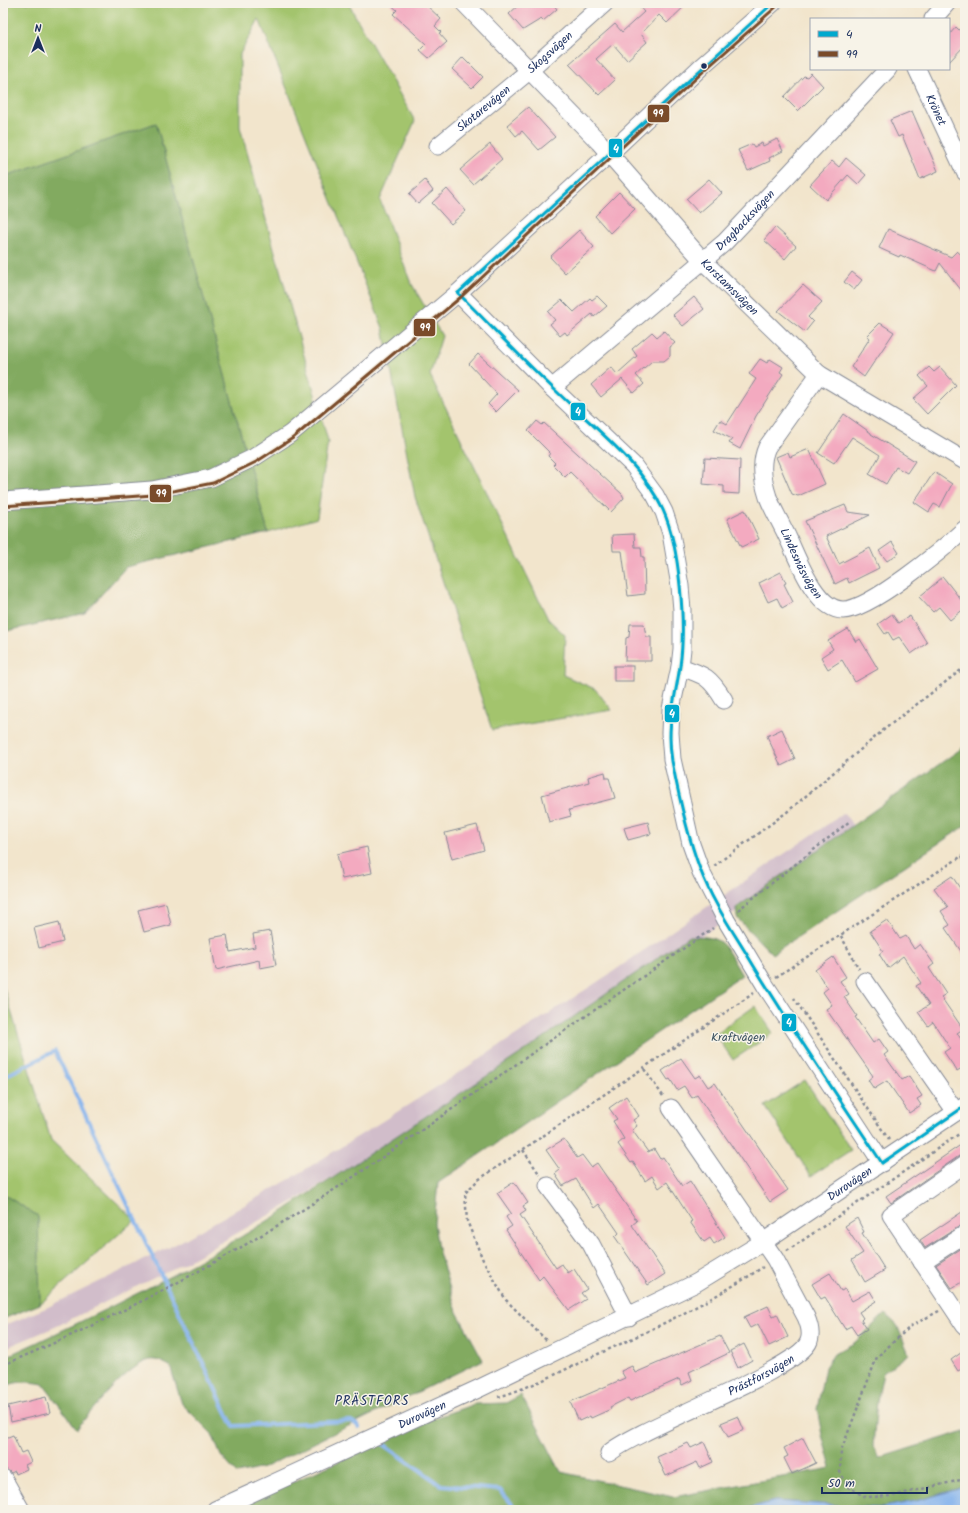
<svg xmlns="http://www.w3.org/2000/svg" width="968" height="1513" font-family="Kalam,sans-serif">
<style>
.industrial{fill:#d1bdca}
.green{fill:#a3c46d;stroke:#5f7a66}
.forest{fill:#82aa60;stroke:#4e6c5f}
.water{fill:#83b2ed;stroke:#4f70a6}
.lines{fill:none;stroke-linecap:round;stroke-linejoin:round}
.stream{stroke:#83b2ed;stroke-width:4}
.building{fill:#f3aac0}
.minor-casing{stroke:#868a95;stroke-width:19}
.path{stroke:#868a95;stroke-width:2.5;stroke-dasharray:3 3;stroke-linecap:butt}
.minor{stroke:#fff;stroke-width:17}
.bus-1-casing{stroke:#f7f3e8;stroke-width:6}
.bus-2-casing{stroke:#f7f3e8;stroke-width:6}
.bus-1{stroke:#00a9ce;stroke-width:3}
.bus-2{stroke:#7a4b2a;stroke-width:3}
.bus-dot{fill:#1b2f5e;stroke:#f7f3e8;stroke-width:1.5}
.labels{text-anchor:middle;stroke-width:3;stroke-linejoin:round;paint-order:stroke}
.street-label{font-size:12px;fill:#1b2f5e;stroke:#f7f3e8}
.park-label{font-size:12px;fill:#3d5462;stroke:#f7f3e8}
.neighbourhood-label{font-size:13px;letter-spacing:1px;fill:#1b2f5e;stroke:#f7f3e8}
.line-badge{stroke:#f7f3e8;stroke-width:1.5}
.badge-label{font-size:11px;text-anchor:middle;font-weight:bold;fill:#fff}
</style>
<rect width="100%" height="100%" fill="#f7f3e8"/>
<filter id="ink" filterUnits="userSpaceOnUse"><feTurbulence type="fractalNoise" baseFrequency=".025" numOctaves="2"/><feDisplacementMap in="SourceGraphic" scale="8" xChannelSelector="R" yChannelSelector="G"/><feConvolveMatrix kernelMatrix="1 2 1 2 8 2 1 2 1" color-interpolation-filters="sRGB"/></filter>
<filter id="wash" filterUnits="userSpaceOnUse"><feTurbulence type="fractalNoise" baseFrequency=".012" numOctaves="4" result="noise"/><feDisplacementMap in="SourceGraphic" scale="16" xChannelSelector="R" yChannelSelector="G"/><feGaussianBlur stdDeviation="0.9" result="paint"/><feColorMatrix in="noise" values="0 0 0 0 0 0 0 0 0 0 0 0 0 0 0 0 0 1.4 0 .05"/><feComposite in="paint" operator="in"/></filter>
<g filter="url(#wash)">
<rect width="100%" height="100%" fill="#f2e5cc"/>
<polygon class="industrial" points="844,813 856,830 620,992 375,1151 301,1197 188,1261 55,1327 3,1349 3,1326 46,1308 178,1243 290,1179 432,1090 608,975"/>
<g class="green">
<polygon points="3,3 348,3 415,121 380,200 410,281 442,336 430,375 548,619 565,635 563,675 595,689 612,710 492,730 415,497 383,328 259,19 240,54 240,127 328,441 317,518 268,533 156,123 3,177"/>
<polygon points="3,985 51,1140 135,1220 40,1304 38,1216 3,1194"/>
<polygon points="755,1006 773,1033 733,1060 715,1034"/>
<polygon points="805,1080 851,1150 811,1176 765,1106"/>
</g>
<g class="forest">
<polygon points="156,123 268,533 126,567 85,613 3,632 3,177"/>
<polygon points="965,746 965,826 772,954 737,918 736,908"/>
<path d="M689 936C727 936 723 945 742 975L438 1183 434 1223 438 1249 457 1312 483 1360 263 1468 237 1474 221 1456 212 1434 182 1404 170 1366C164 1363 157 1359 150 1360 129 1364 90 1412 77 1429L43 1384C28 1381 17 1381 3 1387V1358C95 1316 188 1270 274 1217L526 1050Z"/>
<polygon points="3,1194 38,1216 40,1304 3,1319"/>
<polygon points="885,1314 897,1325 909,1354 883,1373 877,1401 873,1446 879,1458 965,1431 965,1487 916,1501 878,1508 775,1501 741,1510 231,1510 437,1417 475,1404 506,1403 521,1395 561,1472 673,1497 831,1468 822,1435 817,1409 825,1367 834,1354 854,1343"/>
</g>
<polygon class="water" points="965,1487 965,1510 741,1510 775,1501 878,1508 916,1501"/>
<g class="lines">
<g class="stream">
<polyline points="3,1077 55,1051 233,1426 352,1421 359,1427"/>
<polyline points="382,1443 441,1485 500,1490 517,1510"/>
</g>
</g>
<g id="blocks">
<g class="building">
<polygon points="389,3 424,3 441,19 435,26 441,32 439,33 447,42 429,58 420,50 426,44 393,14 397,10"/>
<polygon points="521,3 552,3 557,9 543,21 541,19 523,30 509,14"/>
<polygon points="636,3 688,3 667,23 659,15 641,34 647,42 627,60 613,44 596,59 615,80 599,95 569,64 615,24 622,32 644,12"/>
<polygon points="956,27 965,36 965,45 949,62 949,35"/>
<polygon points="463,57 483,77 472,88 452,69"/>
<polygon points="811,73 823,86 798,111 784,97 804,76 807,77"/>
<polygon points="528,107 555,137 539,150 522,131 516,136 507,125"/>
<polygon points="912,111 938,171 920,179 902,135 898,137 890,120"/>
<polygon points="777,139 783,151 769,158 770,161 748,171 738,150 752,144 754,147 762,143 763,146"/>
<polygon points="490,144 502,159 473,184 460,170"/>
<polygon points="846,158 866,175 858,184 848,175 826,200 810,185 832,161 839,167"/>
<polygon points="709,179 722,193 699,213 686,199"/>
<polygon points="425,180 433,191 418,204 409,194"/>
<polygon points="447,189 466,211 451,224 432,203"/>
<polygon points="619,192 635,209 610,233 595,216"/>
<polygon points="775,227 796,246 785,259 764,240"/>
<polygon points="888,229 951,257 957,251 965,258 965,295 940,263 936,271 900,255 899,257 879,248"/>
<polygon points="579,230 594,247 565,273 550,257"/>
<polygon points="852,272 862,280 854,290 844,282"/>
<polygon points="803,285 822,302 808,317 813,322 805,332 778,311"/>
<polygon points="597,296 607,306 594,317 592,314 567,335 565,332 560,336 550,324 555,320 548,312 562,300 574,312 590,298 592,300"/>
<polygon points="694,297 704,309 683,326 673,315"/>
<polygon points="880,323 894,332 864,377 851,367 870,338 867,336"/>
<polygon points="664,331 675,343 670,347 670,356 664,361 652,361 636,375 644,384 634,393 622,379 601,397 591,385 611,367 617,374 637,356 632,349 652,332 657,337"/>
<polygon points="478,354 518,390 496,412 488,404 497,394 469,364"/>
<polygon points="760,359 767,363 770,359 783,367 780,372 783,374 756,416 740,449 729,443 732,439 714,430 720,420 727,424 756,379 749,374"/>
<polygon points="929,367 934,372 940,367 956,385 927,414 913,399 928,386 919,376"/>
<polygon points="844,414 871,433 871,434 915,461 907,473 896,467 886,484 869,474 880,455 852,437 834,463 818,453"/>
<polygon points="537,421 542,425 544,423 622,494 624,498 611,512 570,472 565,477 553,465 555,463 548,456 550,453 528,431"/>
<polygon points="809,449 825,484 798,496 792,494 776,457 788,452 790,457"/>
<polygon points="705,458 740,460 739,494 724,493 724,486 703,484"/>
<polygon points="934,472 952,484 940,507 934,504 929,512 914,502"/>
<polygon points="845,505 848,512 870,515 826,536 839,564 870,548 879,568 849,583 847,578 835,584 805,521"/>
<polygon points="745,510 759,539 741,547 727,519"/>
<polygon points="634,534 635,547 641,547 642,557 644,557 645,594 628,596 622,551 613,551 612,535"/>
<polygon points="892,542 899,553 887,561 879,551"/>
<polygon points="781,572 786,583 784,584 793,602 782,608 777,598 768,602 759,583"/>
<polygon points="943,577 965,605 965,608 950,620 939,607 933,612 919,597"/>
<polygon points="892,614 898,623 910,616 927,643 911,654 899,637 893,640 888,632 885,634 878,624"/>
<polygon points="630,624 644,624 646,637 651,637 651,661 625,661 626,638 629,637"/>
<polygon points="848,629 856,642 860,639 878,669 855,682 842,660 828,669 821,657 833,649 828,641"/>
<rect x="614" y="666" width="19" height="15"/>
<polygon points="782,729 795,759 781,766 767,736"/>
<polygon points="605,772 606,778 609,778 615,798 569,810 571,816 549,822 542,795 589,782 588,777"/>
<polygon points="648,822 651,834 628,840 624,828"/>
<polygon points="477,825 484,850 452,859 445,833"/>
<polygon points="367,847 372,873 342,879 337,854"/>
<polygon points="952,876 965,896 965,957 945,928 950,925 941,911 948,907 934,888"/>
<polygon points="166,903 171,925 144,932 138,910"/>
<polygon points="887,920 900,939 906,936 914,949 920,944 934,964 929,968 946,994 941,997 963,1029 957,1033 965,1045 965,1066 957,1071 944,1052 950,1048 933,1022 928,1026 918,1012 929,1005 916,986 921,983 903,956 888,968 879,954 883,951 870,931"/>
<polygon points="59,922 63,942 39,948 34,928"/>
<polygon points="270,931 276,965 260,968 259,960 216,970 210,938 227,935 230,952 255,947 253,934"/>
<polygon points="833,957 846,977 840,981 849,994 844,997 857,1016 855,1017 873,1043 879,1039 888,1052 884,1055 902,1080 909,1076 922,1096 917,1099 921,1105 909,1113 887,1081 874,1089 868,1080 873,1076 826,1009 832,1005 823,992 828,988 815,970"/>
<polygon points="681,1058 695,1078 700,1075 708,1087 715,1083 788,1190 770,1202 697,1095 692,1098 684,1086 677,1090 670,1079 668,1080 662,1071"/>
<polygon points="626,1096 639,1116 633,1120 637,1126 632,1130 648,1152 654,1149 660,1159 663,1157 682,1186 690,1181 725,1237 714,1244 710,1238 704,1242 690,1222 692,1221 667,1182 659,1188 652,1176 645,1181 633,1162 631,1163 618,1144 624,1139 613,1121 617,1119 609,1108"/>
<polygon points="564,1139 577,1158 582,1155 591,1167 597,1163 637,1221 632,1225 665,1274 648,1285 615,1237 619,1233 599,1204 594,1208 576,1179 563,1186 555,1174 560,1170 546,1150"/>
<polygon points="965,1142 965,1154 959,1156 891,1203 886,1196"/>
<polygon points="514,1182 528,1203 523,1206 526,1211 520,1215 556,1268 562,1264 568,1273 574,1269 587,1289 581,1293 586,1299 569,1310 543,1276 539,1280 506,1230 512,1226 506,1217 511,1213 497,1193"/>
<polygon points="965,1210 965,1224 960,1226 925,1248 920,1240"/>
<polygon points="857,1218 864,1232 862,1233 885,1270 865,1282 852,1260 863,1253 845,1226"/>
<polygon points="965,1246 965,1280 952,1288 936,1265"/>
<polygon points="830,1273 841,1291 845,1289 852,1301 870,1291 876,1301 859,1312 863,1318 861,1320 867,1329 857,1335 851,1326 845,1329 825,1297 821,1299 812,1284"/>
<polygon points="768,1306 773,1316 777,1314 788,1337 769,1346 758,1324 750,1328 744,1317"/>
<polygon points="720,1336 729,1353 689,1372 692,1380 682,1385 679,1379 630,1401 628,1398 610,1407 611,1409 591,1418 590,1416 579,1421 570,1402 625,1378 621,1371 632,1366 635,1373"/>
<polygon points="744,1344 752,1360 738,1368 730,1351"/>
<polygon points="965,1350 965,1367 958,1371 951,1360"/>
<polygon points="46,1397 50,1413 11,1422 8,1406"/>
<polygon points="738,1416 744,1430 728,1437 721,1423"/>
<polygon points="13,1435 21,1453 26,1451 31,1462 25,1465 27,1469 16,1474 15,1471 11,1473 3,1468 3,1439"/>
<polygon points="803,1438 816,1463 792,1474 784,1458 788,1456 784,1448"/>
<polygon points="704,1442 713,1462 700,1468 697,1462 666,1476 657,1457 688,1443 691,1448"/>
</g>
</g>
</g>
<g filter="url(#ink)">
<use href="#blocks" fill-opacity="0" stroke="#868a95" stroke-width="1"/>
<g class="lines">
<g class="minor-casing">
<g id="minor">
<path id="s1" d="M464 3 599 142 703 261 819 374 965 461"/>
<polyline points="933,19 947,3"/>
<path id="s2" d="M917 69 965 172"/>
<path id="s3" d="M438 146 529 71 605 3"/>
<polyline points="458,293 552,388 633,465 655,495 664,512 671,533 680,586 682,610 682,649 680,667 671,709 670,733 672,759 691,844 701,872 726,920 765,985 882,1163"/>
<path id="s4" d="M819 374 767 447C760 462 763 482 768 497 773 510 781 523 787 536 797 556 815 610 843 610 870 610 943 549 965 529"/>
<path id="s5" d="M552 388 725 242 888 69"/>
<polyline points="3,501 152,490 211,478 253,458 290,434 458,293 608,155 703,65 773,3"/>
<path d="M680 667C705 675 710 677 724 700"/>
<polyline points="865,981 956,1112"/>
<polyline points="965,1164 891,1215 965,1326"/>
<polyline points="548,1186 591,1244 629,1317"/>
<polyline points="922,1262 965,1234"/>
<path id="s6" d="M609 1453C642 1426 800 1369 809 1341 812 1333 809 1324 806 1317L775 1259 671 1108"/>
<polyline points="3,1478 21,1510"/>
<path id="s7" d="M215 1510 480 1388 696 1283 763 1242 965 1106"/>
</g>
</g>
<g class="path">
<polyline points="962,856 965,862"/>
<polyline points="714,866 787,812 886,728 965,667"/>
<polyline points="738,910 850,821"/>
<polyline points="841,936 859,969"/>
<polyline points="776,977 965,854"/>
<polyline points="794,998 889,1140"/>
<polyline points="644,1069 663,1096"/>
<polyline points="523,1150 540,1175"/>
<polyline points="787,1251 965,1130"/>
<polyline points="939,1311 911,1326 877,1357 841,1451 840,1472 848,1487 866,1497 892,1496 965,1479"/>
<polyline points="546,1340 506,1300 483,1260 467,1221 465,1193 478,1180 754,993"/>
<path d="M3 1365C111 1320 217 1265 315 1202 373 1165 429 1125 485 1086 561 1033 637 981 713 928"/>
<path d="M498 1397C532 1387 564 1370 596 1355 654 1329 710 1302 763 1267"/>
</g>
<use href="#minor" class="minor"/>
<g class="bus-1-casing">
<g id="bus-1">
<path d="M458 293C490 325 522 359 555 390 593 427 641 462 663 510 680 547 686 625 680 666 675 700 666 725 672 761 679 797 687 835 700 869 712 901 732 930 749 958 791 1028 837 1095 882 1163"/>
<polyline points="458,293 773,3"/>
<polyline points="882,1163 965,1106"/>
</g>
</g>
<g class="bus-2-casing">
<polyline id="bus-2" points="3,506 153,495 213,483 256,462 293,438 461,297 706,69 776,7"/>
</g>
<use href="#bus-1" class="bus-1"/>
<use href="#bus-2" class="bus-2"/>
</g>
</g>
<circle class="bus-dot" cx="704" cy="66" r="3.5"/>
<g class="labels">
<g class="street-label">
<text dy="4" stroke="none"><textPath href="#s3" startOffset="146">Skogsvägen</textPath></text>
<text dy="4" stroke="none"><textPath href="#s3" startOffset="59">Skotarevägen</textPath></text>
<text dy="4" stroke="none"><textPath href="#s2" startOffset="45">Krönet</textPath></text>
<text dy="4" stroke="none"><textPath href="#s5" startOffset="256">Dragbacksvägen</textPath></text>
<text dy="4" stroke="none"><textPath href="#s1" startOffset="389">Karstamsvägen</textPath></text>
<text dy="4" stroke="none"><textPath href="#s4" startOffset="215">Lindesnäsvägen</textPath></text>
<text dy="4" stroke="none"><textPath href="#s7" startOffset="715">Durovägen</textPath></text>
<text dy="4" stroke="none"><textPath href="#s6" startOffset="171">Prästforsvägen</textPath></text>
<text dy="4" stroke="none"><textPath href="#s7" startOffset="228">Durovägen</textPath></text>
</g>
<g class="park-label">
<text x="738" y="1041">Kraftvägen</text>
</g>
<g class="neighbourhood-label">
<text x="372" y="1405">PRÄSTFORS</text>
</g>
</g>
<g class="line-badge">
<rect x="647" y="104" width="23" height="19" rx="4" fill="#7a4b2a"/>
<rect x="608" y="138" width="15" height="20" rx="4" fill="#00a9ce"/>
<rect x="413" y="318" width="23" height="19" rx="4" fill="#7a4b2a"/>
<rect x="570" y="402" width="16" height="19" rx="4" fill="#00a9ce"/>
<rect x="149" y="484" width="23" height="19" rx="4" fill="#7a4b2a"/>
<rect x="664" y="704" width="16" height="19" rx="4" fill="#00a9ce"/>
<rect x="781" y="1013" width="16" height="19" rx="4" fill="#00a9ce"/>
</g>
<g class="badge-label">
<text x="658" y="117">99</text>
<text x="616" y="152">4</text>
<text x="425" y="331">99</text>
<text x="578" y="415">4</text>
<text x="161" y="497">99</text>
<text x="672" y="717">4</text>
<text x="789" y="1026">4</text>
</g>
<rect width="968" height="1513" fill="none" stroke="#f7f3e8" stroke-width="16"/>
<rect x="810" y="18" width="140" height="52" fill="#f7f3e8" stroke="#9fa5b1"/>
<rect x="818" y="31" width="20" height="6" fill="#00a9ce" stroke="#9fa5b1"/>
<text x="846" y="38" font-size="12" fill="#1b2f5e">4</text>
<rect x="818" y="51" width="20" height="6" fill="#7a4b2a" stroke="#9fa5b1"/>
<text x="846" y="58" font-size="12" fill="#1b2f5e">99</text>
<g transform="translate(38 38)" stroke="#f7f3e8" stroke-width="3" paint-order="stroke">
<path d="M0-3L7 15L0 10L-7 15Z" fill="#1b2f5e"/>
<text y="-6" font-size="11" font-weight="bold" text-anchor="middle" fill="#1b2f5e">N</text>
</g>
<path d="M822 1487v6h105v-6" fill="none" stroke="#1b2f5e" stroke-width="2"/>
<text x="828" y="1487" font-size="12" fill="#1b2f5e" stroke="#f7f3e8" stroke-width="3" paint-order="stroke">50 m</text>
</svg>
